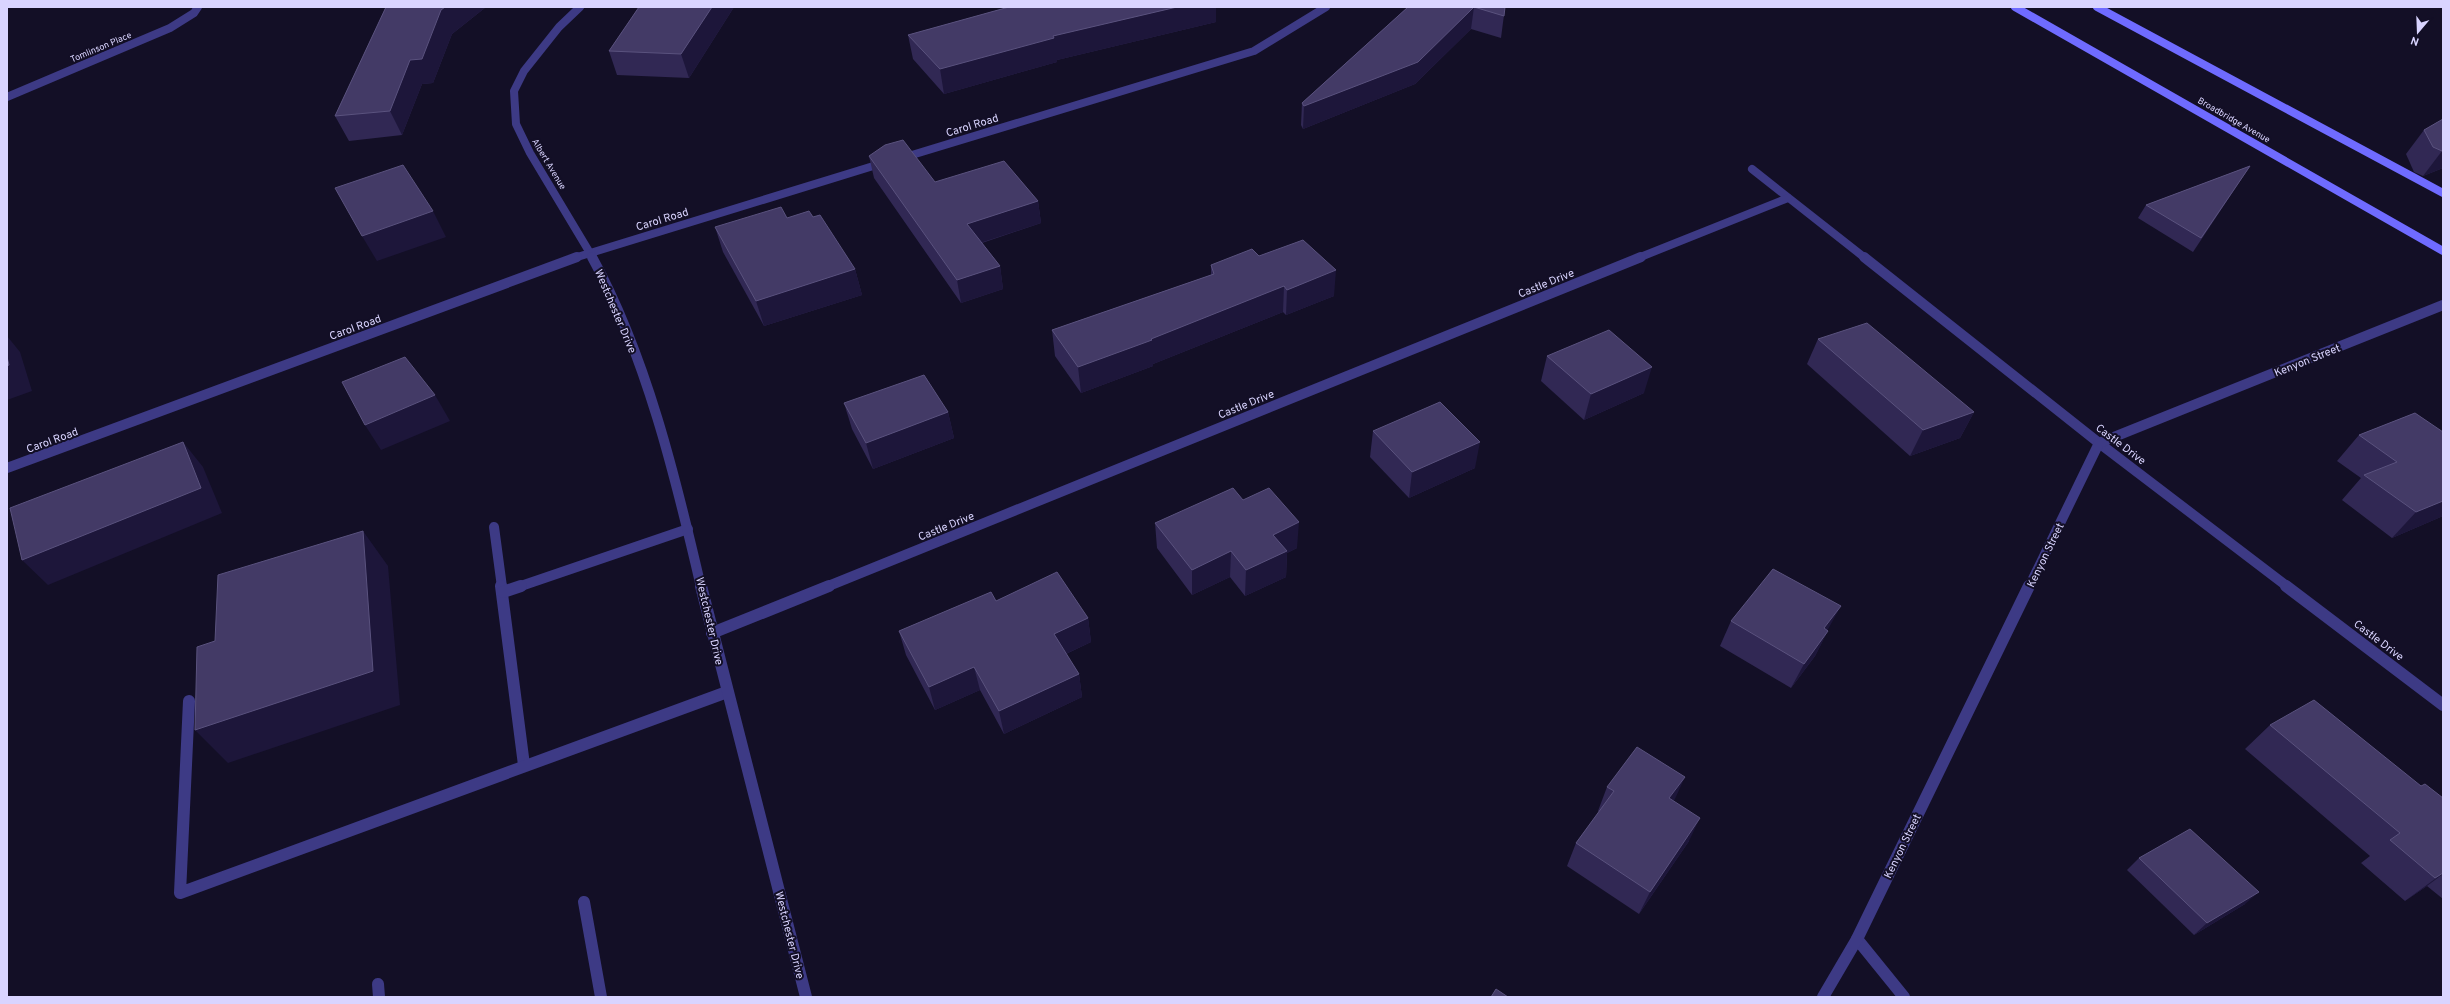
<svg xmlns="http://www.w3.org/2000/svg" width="2450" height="1004" font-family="Overpass,sans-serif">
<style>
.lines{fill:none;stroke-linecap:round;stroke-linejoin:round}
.service-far1{stroke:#3d3a85;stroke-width:10}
.service{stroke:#3d3a85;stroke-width:12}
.minor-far2{stroke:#3d3a85;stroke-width:8}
.minor-far1{stroke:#3d3a85;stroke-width:10}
.minor{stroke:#3d3a85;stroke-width:12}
.secondary{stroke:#6f6bff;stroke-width:8}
.wall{fill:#312854}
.shaded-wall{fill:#1d163a}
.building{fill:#433a66;stroke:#5a527e}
.labels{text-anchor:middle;stroke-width:4;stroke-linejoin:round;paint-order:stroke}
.far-street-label{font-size:9px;fill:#d9d4ff;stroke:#130f26}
.street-label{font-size:11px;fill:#d9d4ff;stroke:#130f26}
</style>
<rect width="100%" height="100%" fill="#130f26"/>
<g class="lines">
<g class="service-far1">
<polyline points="494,527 502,587"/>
<polyline points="518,587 688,529"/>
</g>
<g class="service">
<polyline points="501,586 524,765"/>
<polyline points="503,592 521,586"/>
<polyline points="189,701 180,893 727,692"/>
<polyline points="584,902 601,997"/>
<polyline points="378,984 379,997"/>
</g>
<g class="minor-far2">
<polyline points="580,7 559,27 524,71 514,91 516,124 530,153 593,258"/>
<polyline points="7,97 170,28 194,13 198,7"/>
<polyline points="902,158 1254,51 1326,7"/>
<polyline points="1752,169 1865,258"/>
<polyline points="574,258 883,163"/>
<polyline points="1638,258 1788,198"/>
</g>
<g class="minor-far1">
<path d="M592 257C646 355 676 479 701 587"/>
<polyline points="1864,257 2099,443 2288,587"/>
<polyline points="7,468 577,257"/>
<polyline points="826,587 1641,257"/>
<polyline points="2029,587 2099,443 2443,305"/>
</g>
<g class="minor">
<polyline points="701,586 806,997"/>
<polyline points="2286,586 2443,705"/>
<polyline points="712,633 829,586"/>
<polyline points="1857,939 1904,997"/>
<polyline points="1823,997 1857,939 2029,586"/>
</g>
<g class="secondary">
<polyline points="2015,7 2443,251"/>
<polyline points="2097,7 2443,193"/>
</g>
</g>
<g class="wall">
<polygon points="386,7 486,7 452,34 433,83 422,84 402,135 349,141 335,116"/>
<polygon points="639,7 734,7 689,78 617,75 609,51"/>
<polygon points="1009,7 1216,7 1216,22 1057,60 1057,62 944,94 913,59 908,35"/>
<polygon points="1408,7 1505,7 1501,38 1471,29 1415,84 1303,129 1301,125 1302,103"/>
<polygon points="2443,119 2443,168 2423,176 2414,172 2406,154 2424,130"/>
<polygon points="869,156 935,182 1038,201 1041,223 982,243 1000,266 1003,289 961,303 874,178"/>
<polygon points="2250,166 2193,252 2138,218 2146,205"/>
<polygon points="813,217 855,269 862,295 764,326 723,252 715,227 787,218"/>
<polygon points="1259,256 1334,296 1286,315 1283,312 1153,364 1153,366 1081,393 1055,356 1052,330 1211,275 1211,265"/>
<polygon points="1818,339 1974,412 1960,438 1910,456 1807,364"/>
<polygon points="1547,356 1644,393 1584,420 1541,381"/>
<polygon points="844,403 948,412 954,438 873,469 852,429"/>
<polygon points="2415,413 2443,516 2392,538 2342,500 2361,478 2337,461 2359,435"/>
<polygon points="1373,431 1475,468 1409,498 1370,457"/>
<polygon points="1243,500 1297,548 1287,553 1286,577 1245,596 1230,577 1192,595 1157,548 1155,523"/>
<polygon points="996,601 1088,618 1091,642 1066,654 1079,674 1082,697 1004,734 980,690 935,710 906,655 899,631"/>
<polygon points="1731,621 1828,630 1815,656 1791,688 1720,646"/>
<polygon points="2270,725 2421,786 2443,798 2443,899 2427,886 2405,901 2361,863 2370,856 2245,749"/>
<polygon points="1607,787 1674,801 1689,841 1639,914 1567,866 1576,843 1599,812 1598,811"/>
<polygon points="2139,858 2245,904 2194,935 2127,870"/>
</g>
<g class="shaded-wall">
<polygon points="445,7 486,7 452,34 433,83 422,84 402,135 390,111 410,60 441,10"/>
<polygon points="712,7 734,7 689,78 681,54"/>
<polygon points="1177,7 1216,7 1216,22 1057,60 1057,62 944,94 940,69 1053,36"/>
<polygon points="1474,7 1471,29 1415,84 1303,129 1304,106"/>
<polygon points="2442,151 2443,151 2443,168 2423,176"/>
<polygon points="1038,201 1041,223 971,246 967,224"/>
<polygon points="433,211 446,237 377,261 362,236"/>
<polygon points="1000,266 1003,289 961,303 957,280"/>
<polygon points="855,269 862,295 764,326 756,301"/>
<polygon points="1336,270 1334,296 1286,315 1287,290"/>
<polygon points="1284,286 1283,312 1153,364 1153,366 1081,393 1078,367"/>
<polygon points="7,336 20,352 32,391 7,400"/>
<polygon points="1652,367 1644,393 1584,420 1591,394"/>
<polygon points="435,395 450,421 381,450 365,425"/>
<polygon points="948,412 954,438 873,469 866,443"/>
<polygon points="1974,412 1960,438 1910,456 1923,430"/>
<polygon points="183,442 203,467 222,513 48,585 22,560"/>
<polygon points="1480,442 1475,468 1409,498 1412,472"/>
<polygon points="2443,501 2443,516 2392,538 2416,512"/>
<polygon points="1299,522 1297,548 1287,553 1286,577 1245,596 1246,570 1273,535"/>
<polygon points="363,531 388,566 400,705 228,763 195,730"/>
<polygon points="1231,551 1230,577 1192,595 1192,570"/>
<polygon points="1841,606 1827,631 1824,628"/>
<polygon points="1088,618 1091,642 1057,658 1054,634"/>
<polygon points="1828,631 1815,656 1791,688 1804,664"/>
<polygon points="974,667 980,690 935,710 929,687"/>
<polygon points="1079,674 1082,697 1004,734 999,711"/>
<polygon points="1685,777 1674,801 1669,798"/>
<polygon points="1700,818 1689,841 1639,914 1650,892"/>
<polygon points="2443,873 2443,874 2427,886 2405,901"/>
<polygon points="2259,892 2245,904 2194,935 2207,923"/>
</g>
<g class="building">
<polygon points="386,7 445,7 441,10 422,59 410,60 390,111 335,116"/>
<polygon points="639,7 712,7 681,54 609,51"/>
<polygon points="1009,7 1177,7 1053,36 1054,38 940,69 908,35"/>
<polygon points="1408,7 1505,7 1504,16 1474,7 1418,62 1304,106 1302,103"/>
<polygon points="2443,119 2443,151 2442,151 2433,147 2424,130"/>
<polygon points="903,140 935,182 1004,161 1038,201 967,224 1000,266 957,280 869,156 885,145"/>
<polygon points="403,165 433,211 362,236 335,188"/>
<polygon points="2250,166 2201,238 2146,205"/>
<polygon points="781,207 787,218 809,211 813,217 820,215 855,269 756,301 715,227"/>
<polygon points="1303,240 1336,270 1287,290 1284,286 1151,339 1152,340 1078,367 1052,330 1214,274 1211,265 1252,249 1259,256"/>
<polygon points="1867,323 1974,412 1923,430 1818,339"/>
<polygon points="1609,330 1652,367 1591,394 1547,356"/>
<polygon points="7,357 9,365 7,366"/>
<polygon points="405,357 435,395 365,425 342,382"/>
<polygon points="924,375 948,412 866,443 844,403"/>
<polygon points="1440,402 1480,442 1412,472 1373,431"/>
<polygon points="2415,413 2443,432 2443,501 2416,512 2364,475 2397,462 2359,435"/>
<polygon points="183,442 201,488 22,560 10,508"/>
<polygon points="1233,488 1243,500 1269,488 1299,522 1273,535 1287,551 1246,570 1231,551 1192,570 1155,523"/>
<polygon points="363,531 373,671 195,730 197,647 215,641 218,575"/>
<polygon points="1773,569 1841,606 1824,628 1828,631 1804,664 1731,621"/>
<polygon points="1057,572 1088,618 1054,634 1079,674 999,711 974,667 929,687 899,631 991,592 996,601"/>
<polygon points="2314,700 2421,786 2425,784 2443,798 2443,873 2435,878 2390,840 2400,833 2270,725"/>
<polygon points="1637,747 1685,777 1669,798 1700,818 1650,892 1576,843 1614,791 1607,787"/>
<polygon points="2190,829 2259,892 2207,923 2139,858"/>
<polygon points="1496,989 1508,997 1491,997"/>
</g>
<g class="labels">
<g class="far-street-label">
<text transform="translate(101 47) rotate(-23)" y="3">Tomlinson Place</text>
<text transform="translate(2234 120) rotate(30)" y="3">Broadbridge Avenue</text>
<text transform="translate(549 164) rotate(59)" y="3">Albert Avenue</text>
</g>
<g class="street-label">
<text transform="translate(972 125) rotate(-17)" y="4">Carol Road</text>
<text transform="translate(662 219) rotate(-17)" y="4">Carol Road</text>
<text transform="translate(1546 283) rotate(-22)" y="4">Castle Drive</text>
<text transform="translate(616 311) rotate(67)" y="4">Westchester Drive</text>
<text transform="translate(355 327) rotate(-20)" y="4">Carol Road</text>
<text transform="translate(2307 360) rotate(-22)" y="4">Kenyon Street</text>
<text transform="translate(1246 404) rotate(-22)" y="4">Castle Drive</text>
<text transform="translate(52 440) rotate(-20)" y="4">Carol Road</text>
<text transform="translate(2121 444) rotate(37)" y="4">Castle Drive</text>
<text transform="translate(946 526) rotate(-22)" y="4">Castle Drive</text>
<text transform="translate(2045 555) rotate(-64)" y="4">Kenyon Street</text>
<text transform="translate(710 621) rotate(77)" y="4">Westchester Drive</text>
<text transform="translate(2379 640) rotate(37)" y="4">Castle Drive</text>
<text transform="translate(1902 846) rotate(-64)" y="4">Kenyon Street</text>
<text transform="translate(790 935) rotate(76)" y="4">Westchester Drive</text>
</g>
</g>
<rect width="2450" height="1004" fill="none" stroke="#d9d4ff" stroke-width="16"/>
<g transform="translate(2418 32) rotate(199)" stroke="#130f26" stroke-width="3" paint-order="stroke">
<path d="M0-3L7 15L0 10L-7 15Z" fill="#d9d4ff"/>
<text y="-6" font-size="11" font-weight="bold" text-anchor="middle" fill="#d9d4ff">N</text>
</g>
</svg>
